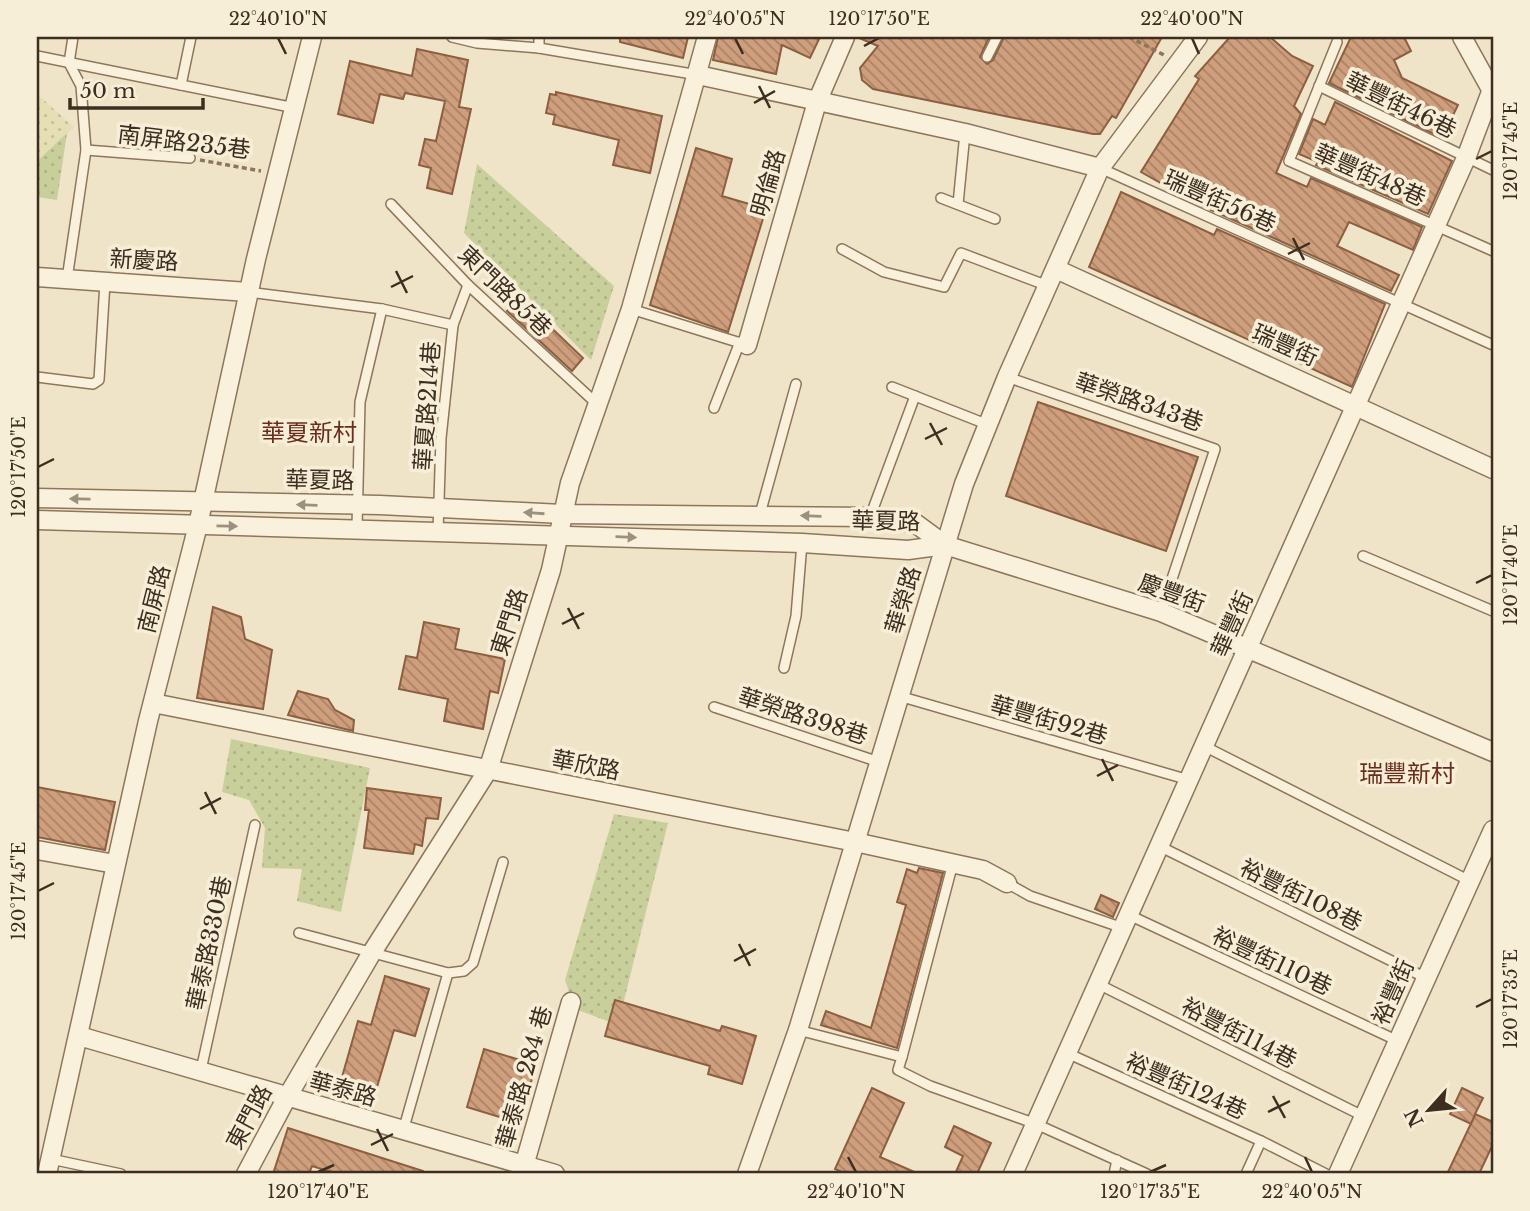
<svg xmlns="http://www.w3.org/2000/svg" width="1530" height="1211" font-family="'Libre Baskerville','Noto Sans TC',serif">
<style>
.farmland{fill:url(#farmland-dots)}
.grass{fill:url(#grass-dots)}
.building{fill:url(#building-back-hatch);stroke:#8d5f41;stroke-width:2}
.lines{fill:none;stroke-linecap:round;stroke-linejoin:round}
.service-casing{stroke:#8d765c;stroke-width:12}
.minor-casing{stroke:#8d765c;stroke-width:21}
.path{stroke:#8d765c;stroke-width:3.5;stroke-dasharray:5 3.5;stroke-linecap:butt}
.service{stroke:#faf1dc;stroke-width:9}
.minor{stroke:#faf1dc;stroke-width:18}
.oneway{fill:#9c907e}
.ticks{fill:none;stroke:#3d2e20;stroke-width:2.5}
.labels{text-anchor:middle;stroke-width:7;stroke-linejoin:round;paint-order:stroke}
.street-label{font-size:23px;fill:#3d2e20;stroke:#f7eed8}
.neighbourhood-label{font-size:24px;fill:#6b2e1e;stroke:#f7eed8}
.neatline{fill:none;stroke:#3d2e20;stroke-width:2.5}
.ticks-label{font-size:18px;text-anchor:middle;fill:#3d2e20}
</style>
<defs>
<pattern id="farmland-dots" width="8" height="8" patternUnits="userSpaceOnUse" patternTransform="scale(1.75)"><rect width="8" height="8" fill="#e6deb5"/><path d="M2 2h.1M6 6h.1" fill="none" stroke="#c6bf9b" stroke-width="1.8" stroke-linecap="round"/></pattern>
<pattern id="grass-dots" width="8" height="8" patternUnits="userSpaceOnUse" patternTransform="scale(1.75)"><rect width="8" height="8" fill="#c9cf9b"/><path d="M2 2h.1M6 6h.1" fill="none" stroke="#aeb285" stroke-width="1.8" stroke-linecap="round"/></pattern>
<pattern id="building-back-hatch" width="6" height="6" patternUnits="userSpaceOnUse" patternTransform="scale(1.75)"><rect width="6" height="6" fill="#cf9f7d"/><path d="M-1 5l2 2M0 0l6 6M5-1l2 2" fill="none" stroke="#a98266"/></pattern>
</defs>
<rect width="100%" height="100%" fill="#f0e4c8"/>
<polygon class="farmland" points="37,94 74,127 37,161"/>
<g class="grass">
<polygon points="67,133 57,200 37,197 37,161"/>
<polygon points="477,164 614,286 591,360 464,233"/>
<polygon points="231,739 370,768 341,912 297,901 302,869 262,868 265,828 249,800 222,792"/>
<polygon points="614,814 668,823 618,1025 575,1009 565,980"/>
</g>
<g class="building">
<polygon points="620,37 688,37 683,58 620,42"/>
<polygon points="718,37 820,37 810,58 782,45 776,74 713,60"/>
<polygon points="857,37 989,37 980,57 987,64 993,60 1004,37 1162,37 1116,118 1112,116 1100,134 1093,134 873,89 862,80 860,68 878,46"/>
<polygon points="1230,37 1270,37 1292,56 1313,66 1294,106 1301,114 1276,173 1307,187 1311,178 1422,227 1413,250 1349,222 1337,246 1399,275 1391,291 1198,204 1141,172 1199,79 1195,76"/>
<polygon points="1351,37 1404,37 1411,51 1394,60 1402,78 1458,105 1442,138 1329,83"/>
<polygon points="417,49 468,60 459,107 471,109 452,194 427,188 431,168 419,165 425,139 436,141 445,101 405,93 403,99 380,94 373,123 338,114 350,61 412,76"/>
<polygon points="556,92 662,116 650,173 613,165 619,140 553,124 555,115 546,113 550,94 556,95"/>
<polygon points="1335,102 1452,161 1428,214 1316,165 1318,162 1299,154 1313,119 1325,125"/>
<polygon points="696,148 732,159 722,196 766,209 728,332 650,305"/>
<polygon points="1121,192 1214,235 1217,229 1385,304 1352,387 1089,267"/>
<polygon points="519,297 583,358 572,371 507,311"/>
<polygon points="1038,402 1198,457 1166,551 1006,496"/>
<polygon points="213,607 241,617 245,639 272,650 263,709 197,698"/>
<polygon points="424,622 459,629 455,649 505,659 498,693 490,691 483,729 444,721 448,699 399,689 406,656 417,658"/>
<polygon points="298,691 328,699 335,710 354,720 353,731 288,715"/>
<polygon points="37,787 115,802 105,850 37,837"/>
<polygon points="367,788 441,798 438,819 426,818 422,846 415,844 413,854 364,848 369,810 365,810"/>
<polygon points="919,868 943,873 897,1048 821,1025 826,1011 871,1028 906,905 897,902 907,869 917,873"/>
<polygon points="1101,895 1119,903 1113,917 1095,909"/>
<polygon points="385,976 429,989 415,1036 394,1030 377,1087 342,1077 358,1021 371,1025"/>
<polygon points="615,1000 720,1031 722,1026 756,1036 742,1084 708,1074 710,1066 605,1036"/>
<polygon points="484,1049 536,1065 519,1123 467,1107"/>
<polygon points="872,1088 904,1103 880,1157 919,1174 846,1174 835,1169"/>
<polygon points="1462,1088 1483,1098 1475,1114 1493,1122 1493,1144 1479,1174 1447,1174 1475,1115 1471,1124 1450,1114"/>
<polygon points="954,1126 991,1143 977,1174 955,1174 963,1156 945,1147"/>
<polygon points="288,1128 423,1171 423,1174 337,1174 312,1166 309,1174 273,1174"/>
</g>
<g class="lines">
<g class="service-casing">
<g id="service">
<polyline points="452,37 477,43 539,48 698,75"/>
<polyline points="1337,42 1289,161 1493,251"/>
<polyline points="539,48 539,37"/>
<polyline points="37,56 295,108"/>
<polyline points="987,57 997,37"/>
<polyline points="181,85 191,37"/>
<polyline points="1319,86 1493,170"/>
<polyline points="86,150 190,158"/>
<polyline points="1100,168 1493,345"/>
<polyline points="941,198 995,219"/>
<polyline points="391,204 468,285 596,403"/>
<polyline points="958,204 965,133"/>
<polyline points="842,249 884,272 944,287 961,253 1048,286"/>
<polyline points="67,279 86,150 81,86 69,63 73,37"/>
<polyline points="248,292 382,309 453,325"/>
<polyline points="631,309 747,345"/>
<polyline points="37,377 93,384 99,380 105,282"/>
<polyline points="1007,377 1215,449 1161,612"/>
<polyline points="892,387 915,396"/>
<polyline points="714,408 740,342"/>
<polyline points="760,514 796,384"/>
<polyline points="870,517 915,396 986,424"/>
<polyline points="357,528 360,402 382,309"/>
<polyline points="438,532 441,438 453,325 468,285"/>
<polyline points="1363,556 1493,611"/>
<polyline points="784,668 796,616 802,543"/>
<polyline points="899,696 1189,780"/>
<polyline points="714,707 879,762"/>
<polyline points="1204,746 1470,881"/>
<polyline points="1159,846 1426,978"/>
<polyline points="1007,883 1030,896 1123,928"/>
<polyline points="1129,915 1398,1041"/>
<polyline points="299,933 448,973 464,971 473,963 503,862"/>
<polyline points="1098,984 1363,1116"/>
<polyline points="798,1030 902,1057 898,1070 930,1086 1036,1124 1147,1174"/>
<polyline points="1067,1053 1261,1141 1326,1174"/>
<polyline points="902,1057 953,863"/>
<polyline points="201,1070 255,825"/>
<polyline points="403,1131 448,973"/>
<polyline points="51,1159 121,1174"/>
<polyline points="1114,1174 1117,1160"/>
<polyline points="1246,1174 1261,1141"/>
</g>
</g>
<g class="minor-casing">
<g id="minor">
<polyline points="1462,37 1493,93"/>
<polyline points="698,75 965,133 1100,168"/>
<polyline points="1056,269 1493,469"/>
<polyline points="37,277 248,292"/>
<polyline points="747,345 817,102 845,37"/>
<polyline points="37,498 380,505 562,514 870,517 915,523 945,545 1161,612 1493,752"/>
<polyline points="37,520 802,543 908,550 945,545"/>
<polyline points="153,703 855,842 983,870 1007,883"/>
<polyline points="37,850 115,864"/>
<polyline points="79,1036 555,1174"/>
<polyline points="524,1166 571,1002"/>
<polyline points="47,1174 148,721 198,525 256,259 312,37"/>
<polyline points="246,1174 286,1099 371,954 488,770 551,570 570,483 631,309 707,37"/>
<polyline points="747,1174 798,1030 964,484 1007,377 1100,168 1198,37"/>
<polyline points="1013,1174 1466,158 1491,92"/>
<polyline points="1338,1174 1493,830"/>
</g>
</g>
<g class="path">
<polyline points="1129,37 1164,55"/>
<polyline points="200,160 261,171"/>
</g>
<use href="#service" class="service"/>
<use href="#minor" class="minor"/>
</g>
<defs><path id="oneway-solid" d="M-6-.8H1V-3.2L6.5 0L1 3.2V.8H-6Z" transform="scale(1.75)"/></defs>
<g class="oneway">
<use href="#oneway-solid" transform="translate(80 499) rotate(-179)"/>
<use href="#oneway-solid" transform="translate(307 505) rotate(-178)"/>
<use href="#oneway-solid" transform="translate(534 513) rotate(-176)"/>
<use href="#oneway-solid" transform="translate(811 516) rotate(-178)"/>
<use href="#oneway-solid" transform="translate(227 526) rotate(1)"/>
<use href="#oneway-solid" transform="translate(626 537) rotate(2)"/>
</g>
<path class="ticks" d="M278 38 286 54M735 38 743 54M1192 38 1199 54M864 46 879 38M759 86 770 108M754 103 775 91M1476 159 1492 151M1293 238 1304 260M1288 254 1310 243M396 271 407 293M391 287 413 276M930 423 942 445M925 439 947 428M38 467 54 459M1476 583 1492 575M568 608 579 629M562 624 584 613M1102 759 1113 781M1097 776 1118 765M205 792 216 814M200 809 221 798M38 891 54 883M739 944 750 966M734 961 756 949M1476 1007 1492 999M1273 1096 1285 1118M1268 1112 1290 1101M377 1129 388 1151M371 1145 393 1134M848 1157 856 1172M1305 1157 1312 1172M318 1172 334 1165M1150 1172 1166 1165"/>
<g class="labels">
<g class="street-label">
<text transform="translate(1401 105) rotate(26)" y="8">華豐街46巷</text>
<text transform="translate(184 142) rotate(7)" y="8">南屏路235巷</text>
<text transform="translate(1370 175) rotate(24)" y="8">華豐街48巷</text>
<text transform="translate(768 183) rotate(-74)" y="8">明倫路</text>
<text transform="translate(1220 201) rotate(24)" y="8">瑞豐街56巷</text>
<text transform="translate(144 260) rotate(3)" y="8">新慶路</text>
<text transform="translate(505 291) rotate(44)" y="8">東門路85巷</text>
<text transform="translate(1285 345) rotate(24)" y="8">瑞豐街</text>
<text transform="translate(1139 402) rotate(19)" y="8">華榮路343巷</text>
<text transform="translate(427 406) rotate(-86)" y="8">華夏路214巷</text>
<text transform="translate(320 480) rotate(1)" y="8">華夏路</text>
<text transform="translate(886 521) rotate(1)" y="8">華夏路</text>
<text transform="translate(1172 593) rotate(20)" y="8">慶豐街</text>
<text transform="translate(154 599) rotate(-76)" y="8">南屏路</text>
<text transform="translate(903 600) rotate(-73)" y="8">華榮路</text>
<text transform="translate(509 622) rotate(-72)" y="8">東門路</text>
<text transform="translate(1232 624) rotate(-66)" y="8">華豐街</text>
<text transform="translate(803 716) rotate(18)" y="8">華榮路398巷</text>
<text transform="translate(1049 720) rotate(16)" y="8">華豐街92巷</text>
<text transform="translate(586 765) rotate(11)" y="8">華欣路</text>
<text transform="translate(1301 895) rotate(26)" y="8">裕豐街108巷</text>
<text transform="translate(209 943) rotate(-78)" y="8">華泰路330巷</text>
<text transform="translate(1272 961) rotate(25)" y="8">裕豐街110巷</text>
<text transform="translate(1393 992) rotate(-66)" y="8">裕豐街</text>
<text transform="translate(1239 1033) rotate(27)" y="8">裕豐街114巷</text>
<text transform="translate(524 1077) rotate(-74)" y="8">華泰路 284 巷</text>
<text transform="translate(1186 1086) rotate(24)" y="8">裕豐街124巷</text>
<text transform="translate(343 1089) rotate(16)" y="8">華泰路</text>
<text transform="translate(249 1117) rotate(-62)" y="8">東門路</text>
</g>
<g class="neighbourhood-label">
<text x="309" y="441">華夏新村</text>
<text x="1407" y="782">瑞豐新村</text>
</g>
</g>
<rect width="1530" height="1211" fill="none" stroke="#f7eed8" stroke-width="77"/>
<g transform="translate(1429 1110) rotate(243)" stroke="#f7eed8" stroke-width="5" paint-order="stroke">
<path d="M0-5L12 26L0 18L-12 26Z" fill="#3d2e20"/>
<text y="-10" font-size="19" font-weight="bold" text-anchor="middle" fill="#3d2e20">N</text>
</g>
<path d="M70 98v10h133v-10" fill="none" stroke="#3d2e20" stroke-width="3.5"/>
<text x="80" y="98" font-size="21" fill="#3d2e20" stroke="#f7eed8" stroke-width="5" paint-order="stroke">50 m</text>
<rect x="38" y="38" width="1454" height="1134" class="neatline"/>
<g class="ticks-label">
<text x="278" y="25">22°40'10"N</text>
<text x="735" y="25">22°40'05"N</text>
<text x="879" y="25">120°17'50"E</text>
<text x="1192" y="25">22°40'00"N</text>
<text transform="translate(1511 151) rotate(-90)" y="6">120°17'45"E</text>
<text transform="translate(19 467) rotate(-90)" y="6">120°17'50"E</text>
<text transform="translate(1511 575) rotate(-90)" y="6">120°17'40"E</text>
<text transform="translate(19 891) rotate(-90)" y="6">120°17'45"E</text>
<text transform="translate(1511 999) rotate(-90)" y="6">120°17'35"E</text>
<text x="318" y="1198">120°17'40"E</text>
<text x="856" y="1198">22°40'10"N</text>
<text x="1150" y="1198">120°17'35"E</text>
<text x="1312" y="1198">22°40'05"N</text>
</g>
</svg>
